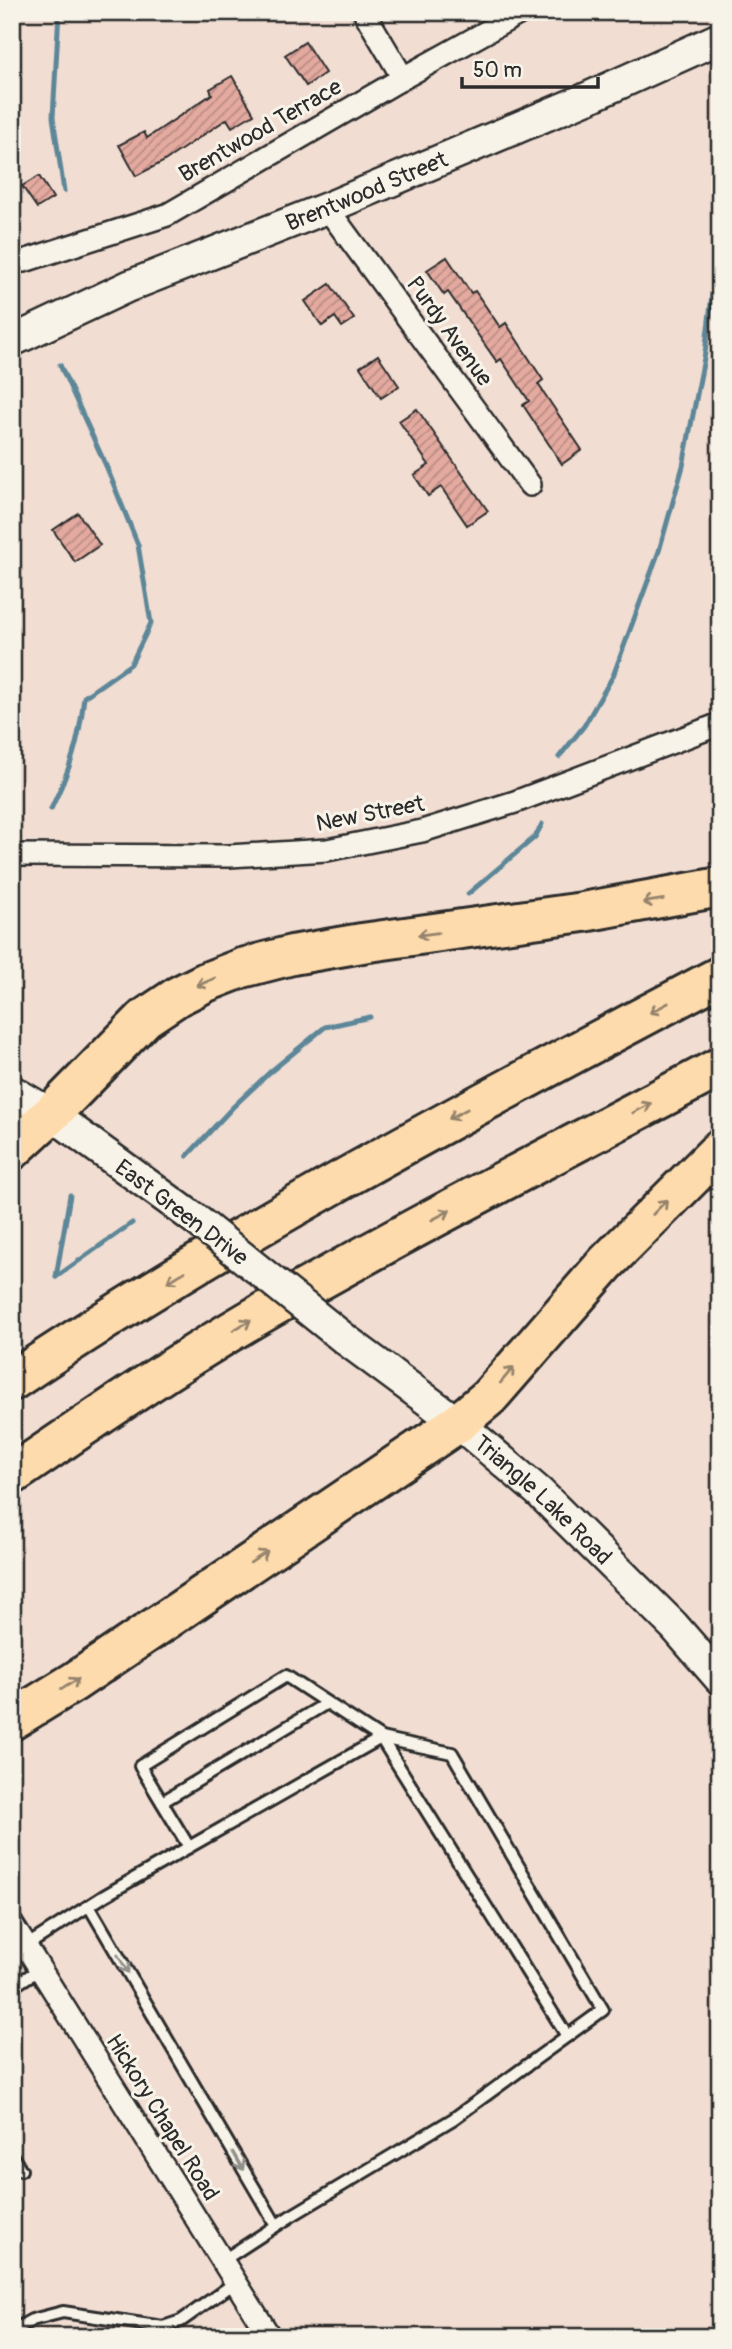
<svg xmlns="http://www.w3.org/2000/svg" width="732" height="2349" font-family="Pangolin,sans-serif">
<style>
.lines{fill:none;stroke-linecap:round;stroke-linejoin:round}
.stream{stroke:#5d8798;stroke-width:5}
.building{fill:url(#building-hatch);stroke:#2b2b2b;stroke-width:2}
.lane-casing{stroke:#2b2b2b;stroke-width:16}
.street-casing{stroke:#2b2b2b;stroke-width:26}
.secondary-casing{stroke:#2b2b2b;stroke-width:35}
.highway-casing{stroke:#2b2b2b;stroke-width:44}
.lane{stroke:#f7f3e8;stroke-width:10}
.street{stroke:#f7f3e8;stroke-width:21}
.secondary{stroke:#f7f3e8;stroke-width:30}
.highway{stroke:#fedbac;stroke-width:38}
.secondary-bridge-casing{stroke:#2b2b2b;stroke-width:35;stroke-linecap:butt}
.secondary-bridge{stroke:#f7f3e8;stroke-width:30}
.oneway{stroke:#94836c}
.oneway2{stroke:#918f8a}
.labels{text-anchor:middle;stroke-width:6;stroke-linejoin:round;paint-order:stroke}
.street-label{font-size:23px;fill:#2b2b2b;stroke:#f7f3e8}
</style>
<defs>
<pattern id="building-hatch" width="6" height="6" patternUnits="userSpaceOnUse" patternTransform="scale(1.75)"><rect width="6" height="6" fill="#e4aaa0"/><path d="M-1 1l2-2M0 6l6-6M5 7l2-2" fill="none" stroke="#b98b83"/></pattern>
</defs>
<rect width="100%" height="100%" fill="#f1ddd2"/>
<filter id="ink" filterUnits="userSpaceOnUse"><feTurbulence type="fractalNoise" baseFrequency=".0143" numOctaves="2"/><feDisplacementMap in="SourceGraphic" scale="14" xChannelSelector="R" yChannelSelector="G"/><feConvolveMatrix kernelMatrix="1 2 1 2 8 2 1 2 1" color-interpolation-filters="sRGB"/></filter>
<g filter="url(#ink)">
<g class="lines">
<g class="stream">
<polyline points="59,12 53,117 64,191"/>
<polyline points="559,757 584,726 613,676 659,551 683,466 705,353 720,230"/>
<path d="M51 809C71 767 79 743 84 697L131 664 151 623 138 545 107 468 60 365"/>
<polyline points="468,894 535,837 542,824"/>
<polyline points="12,1029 19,1046"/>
<polyline points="187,1156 233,1107 270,1072 325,1027 370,1017"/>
<polyline points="56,1277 132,1223"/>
<polyline points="56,1277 70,1195"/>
</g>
</g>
<g class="building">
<polygon points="305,42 325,73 306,86 285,55"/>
<polygon points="232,76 254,114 232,127 227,119 163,162 136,176 119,145 144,132 147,138 212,94 210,89"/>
<polygon points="39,176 53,198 37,208 22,186"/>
<polygon points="447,257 471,293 475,291 500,327 506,323 543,380 538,384 582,450 562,464 523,405 529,401 501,359 497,362 448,292 444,295 427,270"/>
<polygon points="330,284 354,319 342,327 335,317 322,326 305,301"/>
<polygon points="378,355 399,386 381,398 360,367"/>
<polygon points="417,409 488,511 467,525 441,487 428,496 414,475 429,465 399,421"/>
<polygon points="78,513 100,545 75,562 53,530"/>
</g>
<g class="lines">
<g class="lane-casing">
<g id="lane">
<polyline points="162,1802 327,1703"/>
<polyline points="189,1847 381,1738 567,2036"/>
<polyline points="89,1906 276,2225"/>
<polyline points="26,1946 104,1896 189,1847 140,1766 286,1676 381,1738 452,1753 603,2010 453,2119 291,2216 222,2261"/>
<polyline points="12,1987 40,1969"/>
<polyline points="12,2156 21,2170"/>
<polyline points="12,2331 32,2320 63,2312 163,2327 181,2321 236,2282"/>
</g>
</g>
<g class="street-casing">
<g id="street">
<polyline points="364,12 403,78"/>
<polyline points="327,208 530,485"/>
<polyline points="12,261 24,261 167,215 403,78 522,12"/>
<polyline points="12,855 229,856 327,850 422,831 515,802 720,724"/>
<polyline points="12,1924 270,2337"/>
</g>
</g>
<g class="secondary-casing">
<g id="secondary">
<path id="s1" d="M12 341 129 286 327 208 585 99 720 38"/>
<polyline points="12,1091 51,1114 195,1219"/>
<path id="s2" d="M346 1340 458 1423 539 1492 674 1626 720 1679"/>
</g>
</g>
<g class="highway-casing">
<g id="highway">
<polyline points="12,1150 51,1114 145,1018 178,996 206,982 242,968 292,955 362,943 583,912 720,887"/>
<path d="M12 1381C238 1229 480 1103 720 976"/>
<path d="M12 1475C94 1419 176 1363 262 1313 412 1227 567 1148 720 1067"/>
<polyline points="12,1720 74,1682 458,1423 489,1397 606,1263 720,1149"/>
</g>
</g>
<use href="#lane" class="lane"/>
<use href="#street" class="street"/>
<use href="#secondary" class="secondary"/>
<use href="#highway" class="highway"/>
<g class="secondary-bridge-casing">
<polyline id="secondary-bridge" points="195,1219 346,1340"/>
</g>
<use href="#secondary-bridge" class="secondary-bridge"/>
</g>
<defs><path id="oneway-shaft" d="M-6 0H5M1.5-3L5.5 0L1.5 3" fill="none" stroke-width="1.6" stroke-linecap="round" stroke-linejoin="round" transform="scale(1.75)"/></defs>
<g class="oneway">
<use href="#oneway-shaft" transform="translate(653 901) rotate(171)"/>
<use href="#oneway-shaft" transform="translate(428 934) rotate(172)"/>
<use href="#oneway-shaft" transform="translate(206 982) rotate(157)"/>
<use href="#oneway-shaft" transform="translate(659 1008) rotate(152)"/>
<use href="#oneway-shaft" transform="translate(642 1108) rotate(-28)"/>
<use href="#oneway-shaft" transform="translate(458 1114) rotate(152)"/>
<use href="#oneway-shaft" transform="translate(660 1207) rotate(-46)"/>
<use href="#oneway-shaft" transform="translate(441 1215) rotate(-28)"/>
<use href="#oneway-shaft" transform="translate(176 1277) rotate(149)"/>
<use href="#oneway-shaft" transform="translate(242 1325) rotate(-31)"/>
<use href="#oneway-shaft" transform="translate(507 1375) rotate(-50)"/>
<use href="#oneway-shaft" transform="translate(259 1557) rotate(-34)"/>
<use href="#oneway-shaft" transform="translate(70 1684) rotate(-32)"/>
</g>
<g class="oneway2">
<use href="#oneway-shaft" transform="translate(123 1964) rotate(60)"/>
<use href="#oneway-shaft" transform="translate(238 2161) rotate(60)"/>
</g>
</g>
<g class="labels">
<g class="street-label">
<text transform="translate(260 130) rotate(-30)" y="8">Brentwood Terrace</text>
<text dy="8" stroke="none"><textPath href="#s1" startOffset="385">Brentwood Street</textPath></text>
<text transform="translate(450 331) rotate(54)" y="8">Purdy Avenue</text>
<text transform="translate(370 813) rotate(-11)" y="8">New Street</text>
<text transform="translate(182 1212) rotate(37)" y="8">East Green Drive</text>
<text dy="8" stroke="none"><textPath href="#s2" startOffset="254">Triangle Lake Road</textPath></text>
<text transform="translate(163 2117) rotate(58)" y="8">Hickory Chapel Road</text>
</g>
</g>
<rect width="732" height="2349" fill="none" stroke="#f7f3e8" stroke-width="42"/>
<rect x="21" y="21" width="690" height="2307" fill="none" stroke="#2b2b2b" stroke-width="2.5" filter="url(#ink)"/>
<path d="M462 77v10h136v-10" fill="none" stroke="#2b2b2b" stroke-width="3.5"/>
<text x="473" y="77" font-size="21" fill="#2b2b2b" stroke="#f7f3e8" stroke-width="5" paint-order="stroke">50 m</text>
</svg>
